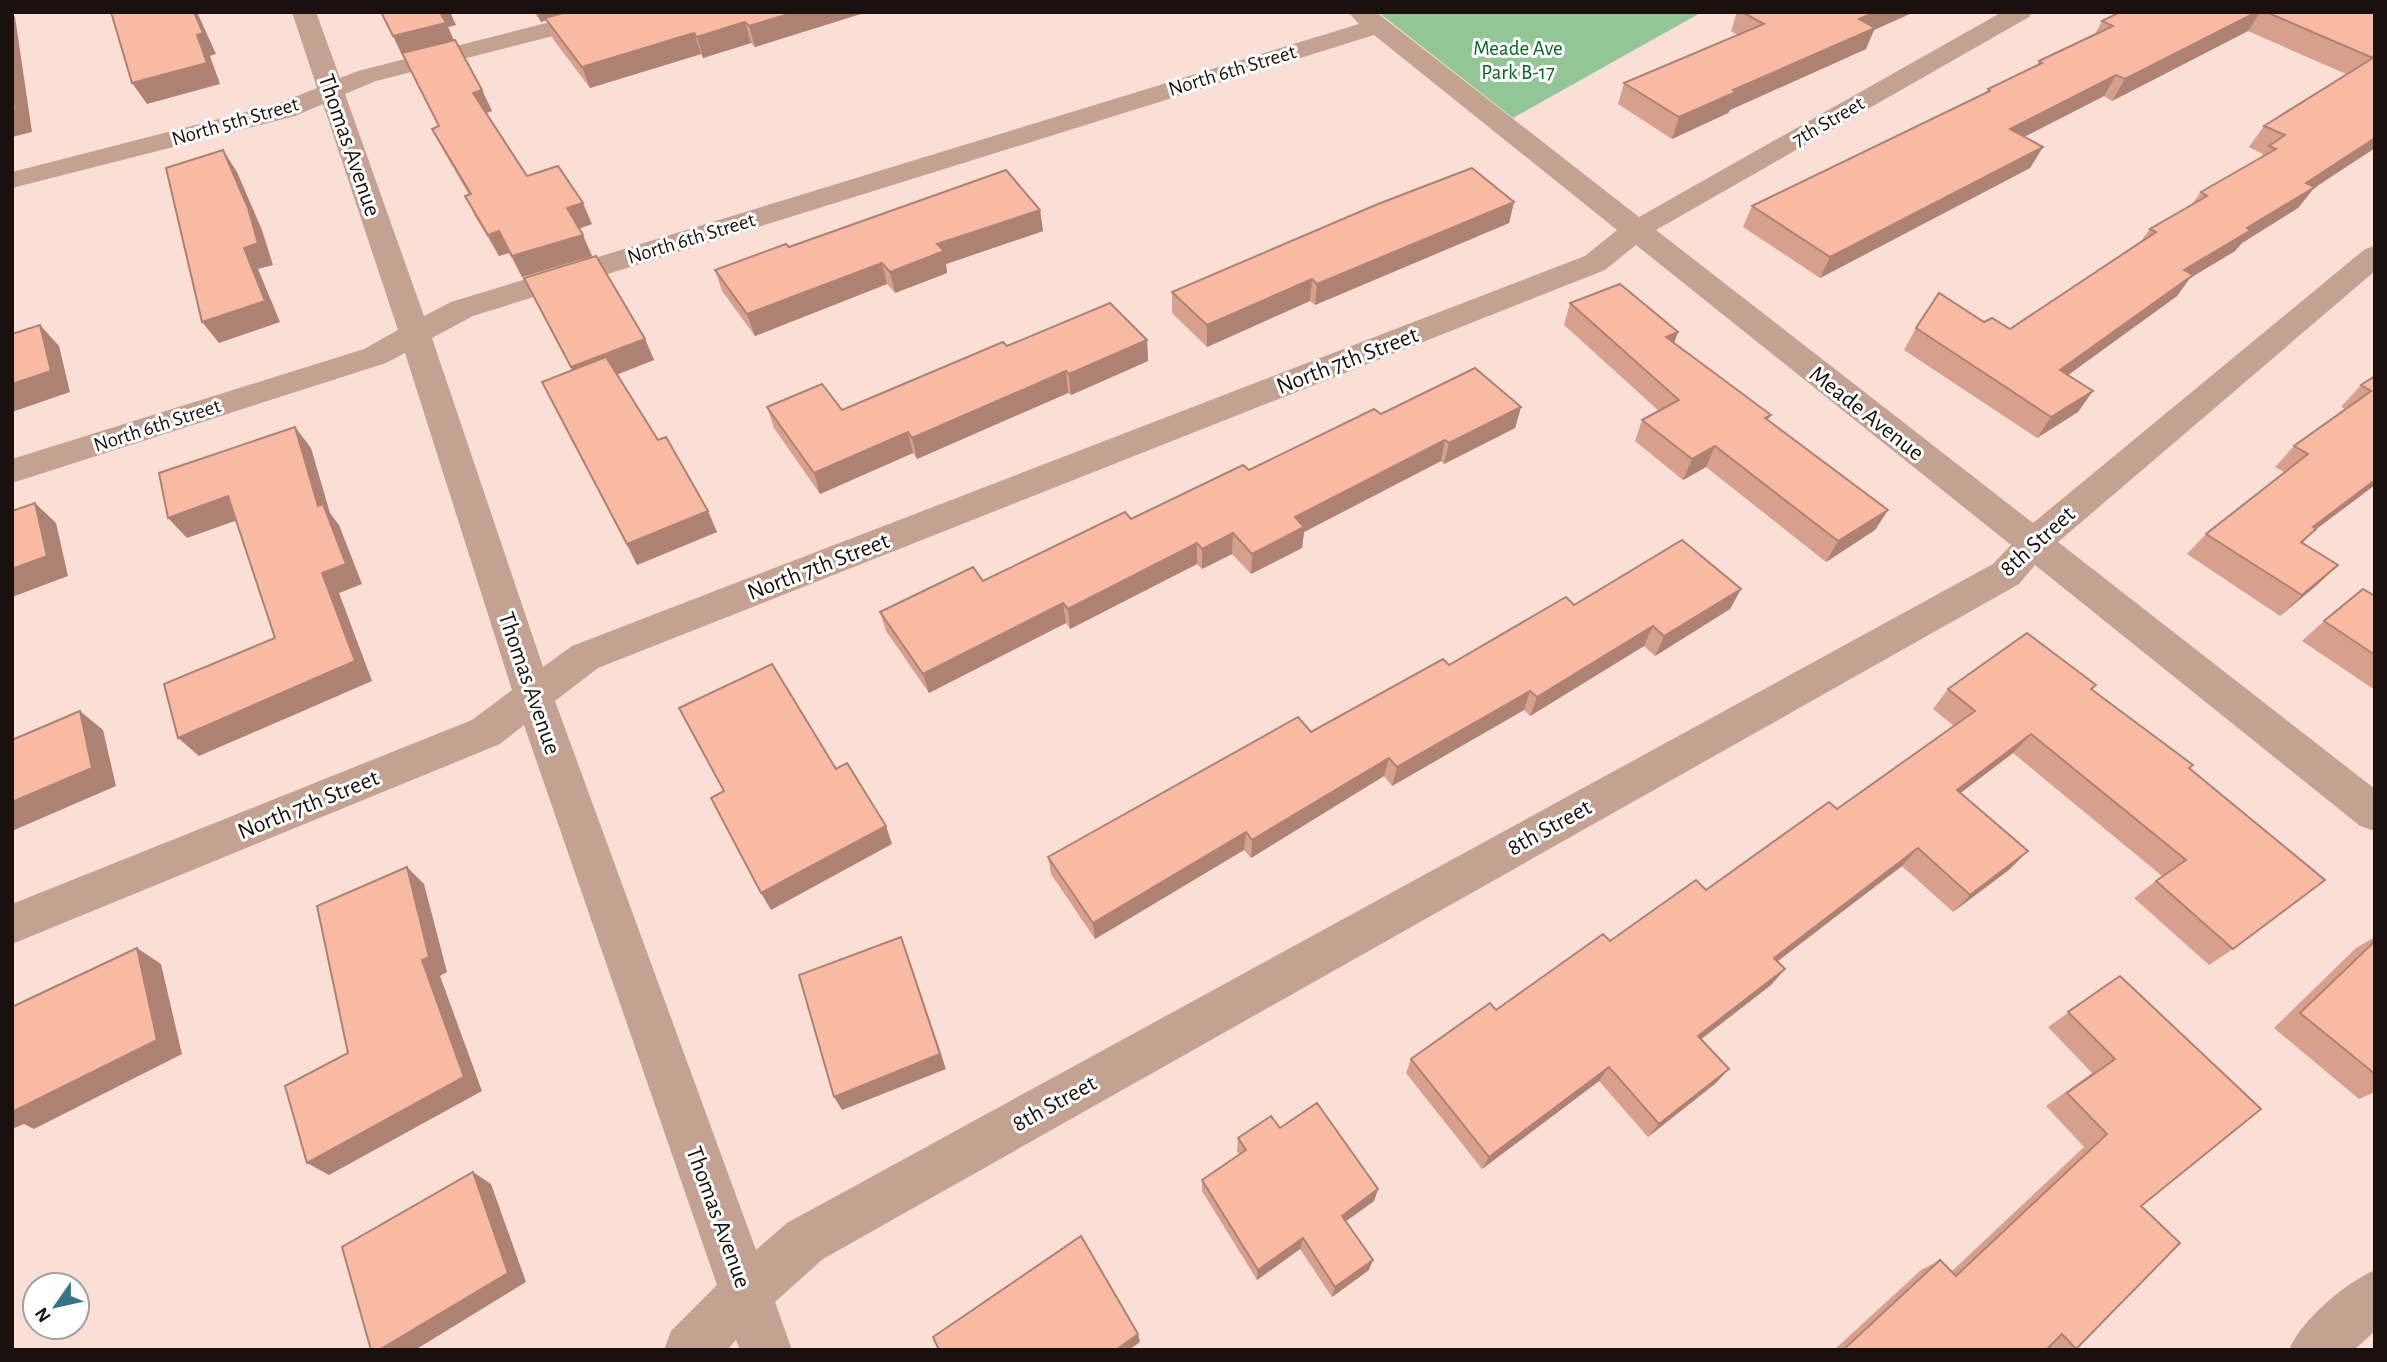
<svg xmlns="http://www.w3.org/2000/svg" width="2387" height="1362" font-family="'Alegreya Sans',sans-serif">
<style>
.green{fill:#93c697}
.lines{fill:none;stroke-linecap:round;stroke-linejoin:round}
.minor{fill:#c3a291;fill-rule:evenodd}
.wall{fill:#d6a08c}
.shaded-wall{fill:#ae8272}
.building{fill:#f9baa3;stroke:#ae8272;stroke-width:2}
.labels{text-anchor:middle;stroke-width:6;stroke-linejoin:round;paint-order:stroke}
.far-park-label{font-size:21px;fill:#076621;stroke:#fff}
.far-street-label{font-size:21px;fill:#1a110e;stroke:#fff}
.street-label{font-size:24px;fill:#1a110e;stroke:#fff}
</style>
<rect width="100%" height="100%" fill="#f9dfd5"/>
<polygon class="green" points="1378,12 1702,12 1513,118"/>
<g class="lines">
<g class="minor">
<path d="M292 12H316L340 78 358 71 589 12H631L628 17 376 81 345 94 424 316 451 302 1359 24 1348 12H1376L1639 217 2002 12H2032L2029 17 1656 230 2033 523 2365 249 2375 246V271L2058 542 2375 789V831L2360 826 2035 565 2019 584 823 1259 775 1302 792 1350H740L736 1340 727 1350H664L671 1331 717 1285 524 725 500 744 12 944V904L472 720 512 690 405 353 386 363 12 483V459L364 349 398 330 323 104 295 116 12 188V172L277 104 317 88ZM1374 35 1617 230 1585 256 572 646 543 667 432 338 473 316ZM1636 245 2011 545 1993 564 787 1223 756 1250 555 701 598 668 1605 270Z"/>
<path d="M2375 1270V1331L2354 1350H2289C2301 1320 2345 1283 2375 1270Z"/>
</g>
</g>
<g class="wall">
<polygon points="381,12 456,25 448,27 454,40 482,90 492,111 486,113 527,176 592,224 579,229 592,256 522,277 509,253 499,256 476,218 465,196 469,195 443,150 432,129 439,126"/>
<polygon points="534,12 867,12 755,47 751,43 703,58 701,54 590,88 553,39 546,20 541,22"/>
<polygon points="1737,12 1914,12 1874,30 1866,49 1730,110 1728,113 1672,139 1618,104 1624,83 1738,35 1731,31"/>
<polygon points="2120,12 2375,12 2375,148 2314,188 2298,208 2242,243 2235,251 2190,278 2177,296 2068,375 2078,412 2037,438 1904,350 1916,328 1984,322 2010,329 2141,241 2150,229 2192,204 2201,192 2260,158 2263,154 2249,147 2264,126 2346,74 2248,31 2112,101 2104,96 2024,137 2043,147 2030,168 1820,278 1743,227 1752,206 1986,92 1988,89 2036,66 2039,61 2095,34 2102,21"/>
<polygon points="1514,202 1509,223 1315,305 1310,301 1207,347 1172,313 1172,292"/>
<polygon points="1040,210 1043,231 946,264 947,273 895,293 887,284 755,336 722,291 715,270 789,247"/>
<polygon points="524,278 645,339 654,360 617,375 658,440 717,532 637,565 542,382 572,370"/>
<polygon points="1570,303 1678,332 1674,343 1771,415 1768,420 1888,510 1875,530 1826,562 1706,467 1683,480 1635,441 1642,420 1659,411 1564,325"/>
<polygon points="1147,340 1148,361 1071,395 1068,393 917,459 913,453 820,494 774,428 767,407 842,410 1007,346"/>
<polygon points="2375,376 2375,485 2315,530 2302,543 2338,565 2317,585 2280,616 2187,554 2206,534 2284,472 2275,467 2294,446 2346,409 2341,407 2361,385"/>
<polygon points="1521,407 1515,428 1444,464 1441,461 1304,532 1302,548 1251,574 1232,554 1202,569 1197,564 1070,629 1066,623 929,693 886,631 880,612 983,581 1381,414"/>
<polygon points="1741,589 1730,609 1655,656 1644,646 1530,716 1524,710 1392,786 1384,776 1251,858 1244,850 1095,939 1051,874 1048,857 1449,665 1574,605"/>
<polygon points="2375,596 2375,690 2302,641 2324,621"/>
<polygon points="2096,685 2092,689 2189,768 2233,949 2209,965 2134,898 2162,876 2013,753 1960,793 2010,869 1953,912 1902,866 1777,961 1785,969 1771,985 1701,1039 1716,1083 1648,1137 1599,1081 1482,1169 1406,1073 1411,1059 1496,1010 1610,941 1706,890 1837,809 1954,726 1933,709 1948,689"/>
<polygon points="2375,937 2375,1092 2359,1099 2274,1028 2356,948"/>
<polygon points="2120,976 2141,1206 2076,1349 1834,1350 1921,1270 1940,1260 1952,1271 2084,1147 2046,1106 2092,1073 2048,1027"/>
<polygon points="1280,1128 1378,1189 1374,1201 1346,1221 1369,1270 1332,1297 1300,1249 1257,1280 1202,1191 1202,1180 1240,1155 1237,1151 1238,1138"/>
</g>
<g class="shaded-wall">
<polygon points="12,12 15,17 32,132 12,137"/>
<polygon points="194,12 197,12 216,54 210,56 220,84 147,104 132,83"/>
<polygon points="440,12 450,12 456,25 448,27 455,43 403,57 393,36"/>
<polygon points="537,12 577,12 545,18 546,20 541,22"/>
<polygon points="795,12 867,12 755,47 749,26"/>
<polygon points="1875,12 1914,12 1874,30 1866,49 1730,110 1728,113 1672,139 1679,117 1733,90 1859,19"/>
<polygon points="2257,12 2260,12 2248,31 2112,101 2125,79"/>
<polygon points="745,22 751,43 703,58 697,37"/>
<polygon points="694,33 701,54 590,88 582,67"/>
<polygon points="2116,75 2104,96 1998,150 2010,129"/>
<polygon points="482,90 492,111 483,114 473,93"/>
<polygon points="2375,138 2375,148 2314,188 2298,208 2242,243 2235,251 2190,278 2177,296 2046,391 2060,370 2184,270 2247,228 2306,183"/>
<polygon points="2043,147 2030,168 1820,278 1830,257"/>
<polygon points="223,150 237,172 262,230 273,265 258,269 280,322 219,343 202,322 244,248"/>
<polygon points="1514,202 1509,223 1315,305 1317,284"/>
<polygon points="583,203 592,224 577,229 567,208"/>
<polygon points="1040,210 1043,231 946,264 947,273 895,293 890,272 937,244"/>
<polygon points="499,231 509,253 499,256 488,235"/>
<polygon points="583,235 592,256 522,277 512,256"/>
<polygon points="882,263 887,284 755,336 747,314"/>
<polygon points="1312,279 1310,301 1207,347 1207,325"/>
<polygon points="40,325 59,346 70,392 12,412 12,384"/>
<polygon points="1678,332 1670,354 1666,337"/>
<polygon points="645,339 654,360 581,388 571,367"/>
<polygon points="1147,340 1148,361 1071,395 1069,374"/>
<polygon points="1066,371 1068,393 917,459 912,438"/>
<polygon points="2093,391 2078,412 2037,438 2051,417"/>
<polygon points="1521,407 1515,428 1444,464 1449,443"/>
<polygon points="295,427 311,448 330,513 339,525 362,584 339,593 372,681 199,756 178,738 355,661 322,573 318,506"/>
<polygon points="908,432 913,453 820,494 814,473"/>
<polygon points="1445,440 1441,461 1304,532 1302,548 1251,574 1252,554 1295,517"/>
<polygon points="1715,446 1706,467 1683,480 1692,459"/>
<polygon points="2375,480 2375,485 2315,530 2295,550 2313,527"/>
<polygon points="228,496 246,517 187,538 168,518"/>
<polygon points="35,503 56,523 68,576 12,597 12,569"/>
<polygon points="1888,510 1875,530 1826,562 1838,541"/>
<polygon points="708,511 717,532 637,565 627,544"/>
<polygon points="1233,533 1232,554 1202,569 1202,549"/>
<polygon points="1197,543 1197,564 1070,629 1068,609"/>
<polygon points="2338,565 2317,585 2280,616 2302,595"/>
<polygon points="1741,589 1730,609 1655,656 1664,636"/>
<polygon points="1063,603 1066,623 929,693 923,674"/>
<polygon points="1653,626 1644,646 1530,716 1537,697"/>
<polygon points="1530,691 1524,710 1392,786 1397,767"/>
<polygon points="80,711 103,730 116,786 12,831 12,802"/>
<polygon points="2031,734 2013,753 1941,808 1957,790"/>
<polygon points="1389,758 1384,776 1251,858 1252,840"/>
<polygon points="886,826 892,844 771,910 761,893"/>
<polygon points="1246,832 1244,850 1095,939 1093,923"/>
<polygon points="1918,848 1902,866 1761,974 1774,958"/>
<polygon points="2028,851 2010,869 1953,912 1970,895"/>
<polygon points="407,867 424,884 447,972 440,976 482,1091 329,1175 307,1163 422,960"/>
<polygon points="901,937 907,953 946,1069 842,1110 834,1097"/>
<polygon points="137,948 161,964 182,1054 34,1129 24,1124 12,1129 12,1111"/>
<polygon points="1785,969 1771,985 1686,1051 1698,1036"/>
<polygon points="1609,1067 1599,1081 1482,1169 1489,1157"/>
<polygon points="1729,1069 1716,1083 1648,1137 1659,1124"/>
<polygon points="473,1172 491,1184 526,1282 415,1350 379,1350"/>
<polygon points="1378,1189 1374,1201 1338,1227 1342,1216"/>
<polygon points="1303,1238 1300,1249 1257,1280 1258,1270"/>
<polygon points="1373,1260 1369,1270 1332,1297 1335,1287"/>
<polygon points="1138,1334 1140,1342 1129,1350 1116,1350"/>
</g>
<g class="building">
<polygon points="111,12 194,12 203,33 197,35 207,63 132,83"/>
<polygon points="381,12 440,12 446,23 393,36"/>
<polygon points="567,12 795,12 749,26 745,22 697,37 694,33 582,67 545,18"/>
<polygon points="1742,12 1875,12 1859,19 1875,28 1733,90 1736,92 1679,117 1624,83 1764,24"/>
<polygon points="2120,12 2257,12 2125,79 2116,75 2010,129 2043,147 1830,257 1752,206 1990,91 1988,89 2042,63 2039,61 2113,26 2102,21"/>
<polygon points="2266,12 2375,12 2375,138 2306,183 2315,187 2247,228 2251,230 2184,270 2193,275 2060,370 2093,391 2051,417 1916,328 1939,293 1984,322 1992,318 2010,329 2156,232 2150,229 2207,196 2201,192 2276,149 2269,146 2285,135 2264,126 2373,58"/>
<polygon points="455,40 482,90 473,93 527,176 558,166 583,203 567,208 583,235 512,256 499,231 488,235 465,196 471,194 432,129 439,126 402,53"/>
<polygon points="12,85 16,110 12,111"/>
<polygon points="223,150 248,208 258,243 244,248 265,301 202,322 166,168"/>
<polygon points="1472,168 1514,202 1317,284 1312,279 1207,325 1172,292 1378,204"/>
<polygon points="1006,170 1040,210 937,244 944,251 890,272 882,263 747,314 715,270 786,244 789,247"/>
<polygon points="596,256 645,339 571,367 524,278"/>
<polygon points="1620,284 1678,332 1666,337 1771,415 1765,418 1888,510 1838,541 1715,446 1692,459 1642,420 1679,400 1570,303"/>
<polygon points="1110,303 1147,340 1069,374 1066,371 912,438 908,432 814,473 767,407 822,384 842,410 1003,342 1007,346"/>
<polygon points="40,325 51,371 12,384 12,334"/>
<polygon points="606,357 658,440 666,437 708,511 627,544 542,382"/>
<polygon points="1475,368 1521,407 1449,443 1445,440 1295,517 1304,527 1252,554 1233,533 1202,549 1197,543 1068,609 1063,603 923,674 880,612 973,567 983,581 1125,512 1131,519 1243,465 1249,470 1374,409 1381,414"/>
<polygon points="2375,376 2375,480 2313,527 2316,529 2301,542 2338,565 2302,595 2206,534 2308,454 2294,446 2371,391 2361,385"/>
<polygon points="295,427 318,506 323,504 346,564 322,573 355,661 178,738 164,684 275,638 228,496 168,518 159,473"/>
<polygon points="35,503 47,556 12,569 12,511"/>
<polygon points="1682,540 1741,589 1664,636 1653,626 1537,697 1530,691 1397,767 1389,758 1252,840 1246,832 1093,923 1048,857 1298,717 1311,732 1443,659 1449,665 1566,597 1574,605"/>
<polygon points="2363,589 2375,596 2375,655 2324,621"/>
<polygon points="2027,633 2096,685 2091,689 2193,765 2189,768 2325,880 2233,949 2156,881 2186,860 2031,734 1957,790 2028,851 1970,895 1918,848 1774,958 1785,969 1698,1036 1729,1069 1659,1124 1609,1067 1489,1157 1411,1059 1490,1003 1496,1010 1603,934 1610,941 1696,880 1706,890 1829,802 1837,809 1975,711 1948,689"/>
<polygon points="772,664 836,769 847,763 886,826 761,893 711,798 724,791 679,708"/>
<polygon points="80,711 92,768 12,802 12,740"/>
<polygon points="407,867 429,957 422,960 464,1077 307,1163 285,1086 348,1053 317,906"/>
<polygon points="901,937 940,1054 834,1097 799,975"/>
<polygon points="2375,941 2375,1074 2300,1013"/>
<polygon points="137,948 157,1040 12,1112 12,1007"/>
<polygon points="2120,976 2261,1109 2141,1206 2180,1243 2076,1349 2062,1334 2046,1350 1843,1350 1940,1260 1956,1276 2107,1134 2067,1093 2115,1059 2068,1012"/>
<polygon points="1317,1103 1378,1189 1342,1216 1373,1260 1335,1287 1303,1238 1258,1270 1202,1180 1246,1150 1238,1138 1271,1116 1280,1128"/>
<polygon points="473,1172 508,1273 379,1350 371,1350 342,1247"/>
<polygon points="1081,1236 1138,1334 1116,1350 939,1350 933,1337"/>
</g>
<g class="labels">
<g class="far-park-label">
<text x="1518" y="55">Meade Ave<tspan x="1518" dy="24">Park B-17</tspan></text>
</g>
<g class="far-street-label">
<text transform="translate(1232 70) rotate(-17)" y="7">North 6th Street</text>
<text transform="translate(235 121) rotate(-16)" y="7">North 5th Street</text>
<text transform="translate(1828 121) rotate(-30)" y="7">7th Street</text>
<text transform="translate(691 238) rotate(-17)" y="7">North 6th Street</text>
<text transform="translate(157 425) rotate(-18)" y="7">North 6th Street</text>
</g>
<g class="street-label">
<text transform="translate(350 145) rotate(71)" y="8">Thomas Avenue</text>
<text transform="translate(1347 360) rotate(-21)" y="8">North 7th Street</text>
<text transform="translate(1867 413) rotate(38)" y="8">Meade Avenue</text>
<text transform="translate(2037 541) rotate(-42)" y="8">8th Street</text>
<text transform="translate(818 566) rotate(-21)" y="8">North 7th Street</text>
<text transform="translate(530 683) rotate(71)" y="8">Thomas Avenue</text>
<text transform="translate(308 804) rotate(-22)" y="8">North 7th Street</text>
<text transform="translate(1549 827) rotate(-29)" y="8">8th Street</text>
<text transform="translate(1054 1103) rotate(-29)" y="8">8th Street</text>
<text transform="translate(719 1217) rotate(70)" y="8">Thomas Avenue</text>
</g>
</g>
<rect width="2387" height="1362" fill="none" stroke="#1a110e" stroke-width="28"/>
<g transform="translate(56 1306) rotate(236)"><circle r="33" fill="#ffffff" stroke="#a3a09f" stroke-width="2"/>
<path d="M0-5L12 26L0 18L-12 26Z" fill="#347688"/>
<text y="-10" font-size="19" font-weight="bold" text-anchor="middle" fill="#1a110e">N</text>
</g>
</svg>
